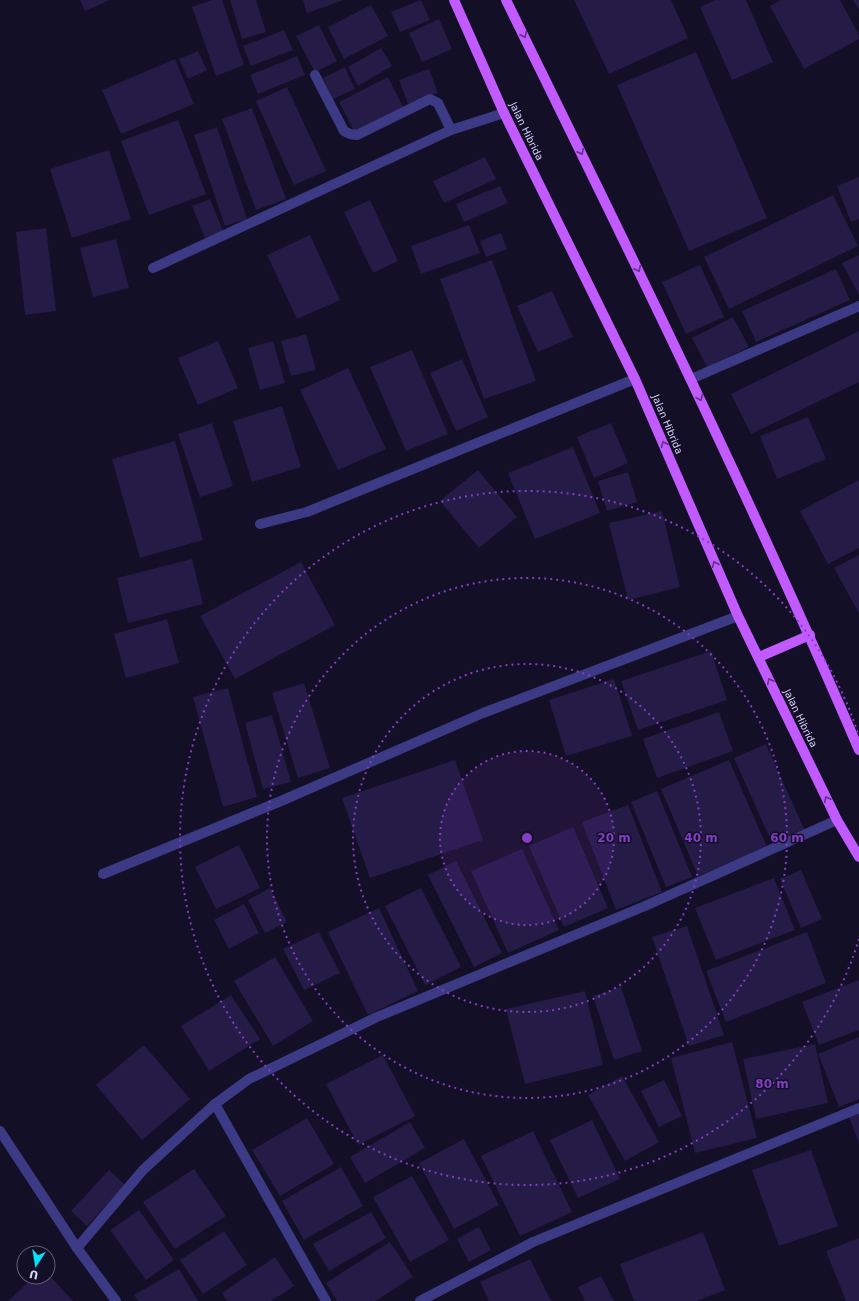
<svg xmlns="http://www.w3.org/2000/svg" width="859" height="1301" font-family="'DejaVu Sans',sans-serif">
<style>
.building{fill:#241b47}
.lines{fill:none;stroke-linecap:round;stroke-linejoin:round}
.lane{stroke:#3d3a85;stroke-width:10}
.street{stroke:#3d3a85;stroke-width:10}
.primary{stroke:#c25bff;stroke-width:10}
.oneway{stroke:#623188}
.ring{fill:none;stroke:#843dc5;stroke-width:2;stroke-dasharray:2 4}
.labels{text-anchor:middle;stroke-width:3;stroke-linejoin:round;paint-order:stroke}
.street-label{font-size:10px;fill:#d9d4ff;stroke:#130f26}
.centre{fill:#843dc5;stroke:#130f26;stroke-width:2}
.ring-label{font-size:12px;text-anchor:middle;font-weight:bold;fill:#843dc5;stroke:#130f26;stroke-width:3;stroke-linejoin:round;paint-order:stroke}
</style>
<rect width="100%" height="100%" fill="#130f26"/>
<g class="building">
<polygon points="80,0 110,0 85,11"/>
<polygon points="212,0 222,0 244,65 216,76 192,7"/>
<polygon points="230,0 256,0 266,32 242,39"/>
<polygon points="303,0 344,0 307,13"/>
<polygon points="421,0 430,20 400,32 391,12"/>
<polygon points="574,0 671,0 688,38 609,74"/>
<polygon points="716,0 746,0 773,62 732,80 700,7"/>
<polygon points="781,0 840,0 859,35 859,39 804,69 770,6"/>
<polygon points="853,0 859,0 859,10"/>
<polygon points="371,5 388,36 344,59 328,27"/>
<polygon points="439,19 452,49 422,62 409,33"/>
<polygon points="319,25 337,61 315,72 296,36"/>
<polygon points="284,30 293,50 251,66 243,46"/>
<polygon points="381,48 392,66 358,86 348,67"/>
<polygon points="198,51 207,70 188,79 179,59"/>
<polygon points="696,52 767,218 689,251 617,85"/>
<polygon points="297,56 305,75 258,94 250,75"/>
<polygon points="175,59 194,104 121,134 102,90"/>
<polygon points="345,67 355,89 333,99 323,78"/>
<polygon points="429,69 438,93 408,104 399,80"/>
<polygon points="388,77 403,107 354,131 339,102"/>
<polygon points="287,87 326,171 294,185 256,101"/>
<polygon points="252,108 286,199 256,210 222,119"/>
<polygon points="178,120 206,194 149,215 121,141"/>
<polygon points="217,127 247,219 225,226 194,135"/>
<polygon points="109,150 131,219 72,238 50,169"/>
<polygon points="485,157 496,179 444,203 433,181"/>
<polygon points="859,177 859,219 851,222 837,186"/>
<polygon points="500,186 508,203 464,222 456,204"/>
<polygon points="833,195 858,246 729,309 704,257"/>
<polygon points="210,199 223,231 205,238 192,206"/>
<polygon points="370,200 398,261 373,273 344,212"/>
<polygon points="469,225 480,253 421,274 411,246"/>
<polygon points="46,228 56,311 25,315 16,232"/>
<polygon points="501,233 507,249 486,257 480,241"/>
<polygon points="310,235 340,300 297,319 267,255"/>
<polygon points="116,239 129,288 93,297 80,248"/>
<polygon points="859,255 859,295 842,263"/>
<polygon points="492,260 536,381 484,399 440,279"/>
<polygon points="700,265 724,317 686,334 662,282"/>
<polygon points="836,269 850,300 756,342 742,311"/>
<polygon points="552,291 573,337 538,352 517,306"/>
<polygon points="733,317 749,347 707,367 692,338"/>
<polygon points="859,331 859,382 751,434 731,394"/>
<polygon points="306,334 316,370 291,376 281,341"/>
<polygon points="218,341 238,388 198,405 178,358"/>
<polygon points="273,341 285,383 260,390 248,348"/>
<polygon points="412,350 448,434 406,451 370,367"/>
<polygon points="462,359 488,417 456,431 430,373"/>
<polygon points="348,368 386,449 338,470 300,390"/>
<polygon points="282,406 301,467 252,482 233,421"/>
<polygon points="808,417 826,459 777,479 760,436"/>
<polygon points="212,423 233,486 200,497 178,434"/>
<polygon points="611,423 628,463 594,478 577,437"/>
<polygon points="175,441 203,540 140,558 112,459"/>
<polygon points="573,447 600,513 535,539 508,473"/>
<polygon points="478,470 517,517 479,548 440,501"/>
<polygon points="628,472 637,502 607,511 598,481"/>
<polygon points="859,480 859,548 828,564 800,511"/>
<polygon points="662,511 680,587 628,600 609,523"/>
<polygon points="859,555 859,613 834,568"/>
<polygon points="192,559 203,604 128,623 117,578"/>
<polygon points="301,562 335,625 235,679 200,616"/>
<polygon points="167,619 179,663 126,678 114,634"/>
<polygon points="711,651 727,700 638,730 621,681"/>
<polygon points="614,679 632,736 566,756 549,700"/>
<polygon points="304,683 330,768 298,778 272,693"/>
<polygon points="228,688 257,797 223,807 193,697"/>
<polygon points="719,712 733,751 657,778 643,739"/>
<polygon points="272,715 291,782 263,789 245,723"/>
<polygon points="766,744 804,829 772,843 734,758"/>
<polygon points="455,760 483,840 370,878 342,798"/>
<polygon points="729,760 767,847 698,876 661,789"/>
<polygon points="657,791 692,877 666,887 631,802"/>
<polygon points="628,805 662,892 616,910 582,822"/>
<polygon points="573,827 608,908 564,927 529,846"/>
<polygon points="239,845 260,888 216,909 195,867"/>
<polygon points="522,849 559,930 508,953 471,871"/>
<polygon points="456,861 502,953 474,967 428,875"/>
<polygon points="801,870 822,919 801,928 780,879"/>
<polygon points="774,878 795,930 716,960 695,908"/>
<polygon points="270,888 287,922 265,933 248,900"/>
<polygon points="421,888 461,967 425,985 385,906"/>
<polygon points="244,904 259,933 229,949 214,920"/>
<polygon points="379,908 418,991 368,1015 328,932"/>
<polygon points="687,926 724,1035 689,1046 652,937"/>
<polygon points="319,932 340,973 304,990 283,949"/>
<polygon points="807,932 826,983 726,1022 706,971"/>
<polygon points="275,957 313,1021 273,1046 234,981"/>
<polygon points="859,980 859,1030 819,1045 802,1002"/>
<polygon points="621,987 642,1051 614,1060 593,996"/>
<polygon points="585,991 603,1065 525,1084 506,1009"/>
<polygon points="231,995 260,1039 209,1071 181,1026"/>
<polygon points="859,1037 859,1099 839,1107 818,1054"/>
<polygon points="732,1042 757,1138 695,1153 671,1058"/>
<polygon points="815,1044 828,1103 756,1119 743,1059"/>
<polygon points="144,1045 190,1099 142,1140 96,1085"/>
<polygon points="383,1055 415,1116 358,1145 326,1084"/>
<polygon points="622,1076 659,1142 625,1161 588,1095"/>
<polygon points="664,1080 682,1116 659,1127 641,1091"/>
<polygon points="859,1113 859,1143 849,1117"/>
<polygon points="307,1118 334,1164 280,1196 252,1150"/>
<polygon points="592,1120 620,1179 578,1198 550,1140"/>
<polygon points="410,1122 425,1148 365,1183 350,1157"/>
<polygon points="533,1131 572,1212 520,1236 481,1156"/>
<polygon points="464,1139 499,1205 454,1229 419,1163"/>
<polygon points="811,1150 838,1226 779,1246 752,1170"/>
<polygon points="341,1167 363,1206 304,1240 282,1201"/>
<polygon points="194,1169 226,1216 175,1249 143,1202"/>
<polygon points="109,1170 125,1185 87,1226 71,1211"/>
<polygon points="412,1176 449,1240 410,1262 373,1197"/>
<polygon points="139,1210 174,1260 146,1280 110,1230"/>
<polygon points="371,1212 386,1238 329,1271 313,1244"/>
<polygon points="479,1227 491,1250 469,1262 457,1239"/>
<polygon points="224,1231 247,1265 203,1294 180,1260"/>
<polygon points="703,1232 725,1290 697,1301 634,1301 620,1264"/>
<polygon points="859,1238 859,1301 846,1301 826,1251"/>
<polygon points="390,1242 413,1277 375,1301 337,1301 326,1283"/>
<polygon points="275,1257 294,1286 271,1301 227,1301 222,1293"/>
<polygon points="530,1259 551,1301 489,1301 480,1282"/>
<polygon points="179,1269 198,1301 138,1301 134,1295"/>
<polygon points="48,1274 73,1301 8,1301 34,1277 48,1277"/>
<polygon points="601,1276 614,1301 585,1301 578,1287"/>
</g>
<g class="lines">
<polyline class="lane" points="315,75 344,131 350,134 357,135 430,99 438,103 451,130"/>
<g class="street">
<polyline points="153,268 451,130 504,113"/>
<polyline points="691,379 859,306"/>
<polyline points="260,524 307,512 635,379"/>
<polyline points="103,874 281,801 483,713 738,616"/>
<polyline points="215,1104 326,1301"/>
<polyline points="0,1131 77,1248 116,1301"/>
<polyline points="77,1248 143,1170 215,1104 249,1079 377,1017 645,906 837,820"/>
<polyline points="420,1301 533,1242 859,1108"/>
</g>
<g class="primary">
<polyline points="454,0 504,113 635,379 738,616 837,820 859,857"/>
<path d="M506 0C628 248 750 496 859 750"/>
<polyline points="759,657 810,635"/>
</g>
</g>
<defs><path id="oneway-chevron" d="M-2-3.5L2.5 0L-2 3.5" fill="none" stroke-width="1.6" stroke-linecap="round" stroke-linejoin="round"/></defs>
<g class="oneway">
<use href="#oneway-chevron" transform="translate(524 35) rotate(64)"/>
<use href="#oneway-chevron" transform="translate(581 152) rotate(64)"/>
<use href="#oneway-chevron" transform="translate(638 269) rotate(64)"/>
<use href="#oneway-chevron" transform="translate(700 398) rotate(66)"/>
<use href="#oneway-chevron" transform="translate(664 444) rotate(-113)"/>
<use href="#oneway-chevron" transform="translate(715 564) rotate(-113)"/>
<use href="#oneway-chevron" transform="translate(770 681) rotate(-116)"/>
<use href="#oneway-chevron" transform="translate(827 799) rotate(-116)"/>
</g>
<circle cx="527" cy="838" r="87" fill="#843dc5" fill-opacity=".12"/>
<g class="ring">
<circle cx="527" cy="838" r="87"/>
<circle cx="527" cy="838" r="174"/>
<circle cx="527" cy="838" r="260"/>
<path d="M859 939A347 347 0 1 1 859 737"/>
</g>
<g class="labels">
<g class="street-label">
<text transform="translate(527 131) rotate(64)" y="4">Jalan Hibrida</text>
<text transform="translate(668 424) rotate(67)" y="4">Jalan Hibrida</text>
<text transform="translate(801 718) rotate(64)" y="4">Jalan Hibrida</text>
</g>
</g>
<circle cx="527" cy="838" r="6" class="centre"/>
<g class="ring-label">
<text x="614" y="842">20 m</text>
<text x="701" y="842">40 m</text>
<text x="787" y="842">60 m</text>
<text x="772" y="1088">80 m</text>
</g>
<g transform="translate(36 1265) rotate(192)"><circle r="19" fill="#130f26" stroke="#625e7d"/>
<path d="M0-3L7 15L0 10L-7 15Z" fill="#00e5ff"/>
<text y="-6" font-size="11" font-weight="bold" text-anchor="middle" fill="#d9d4ff">U</text>
</g>
</svg>
